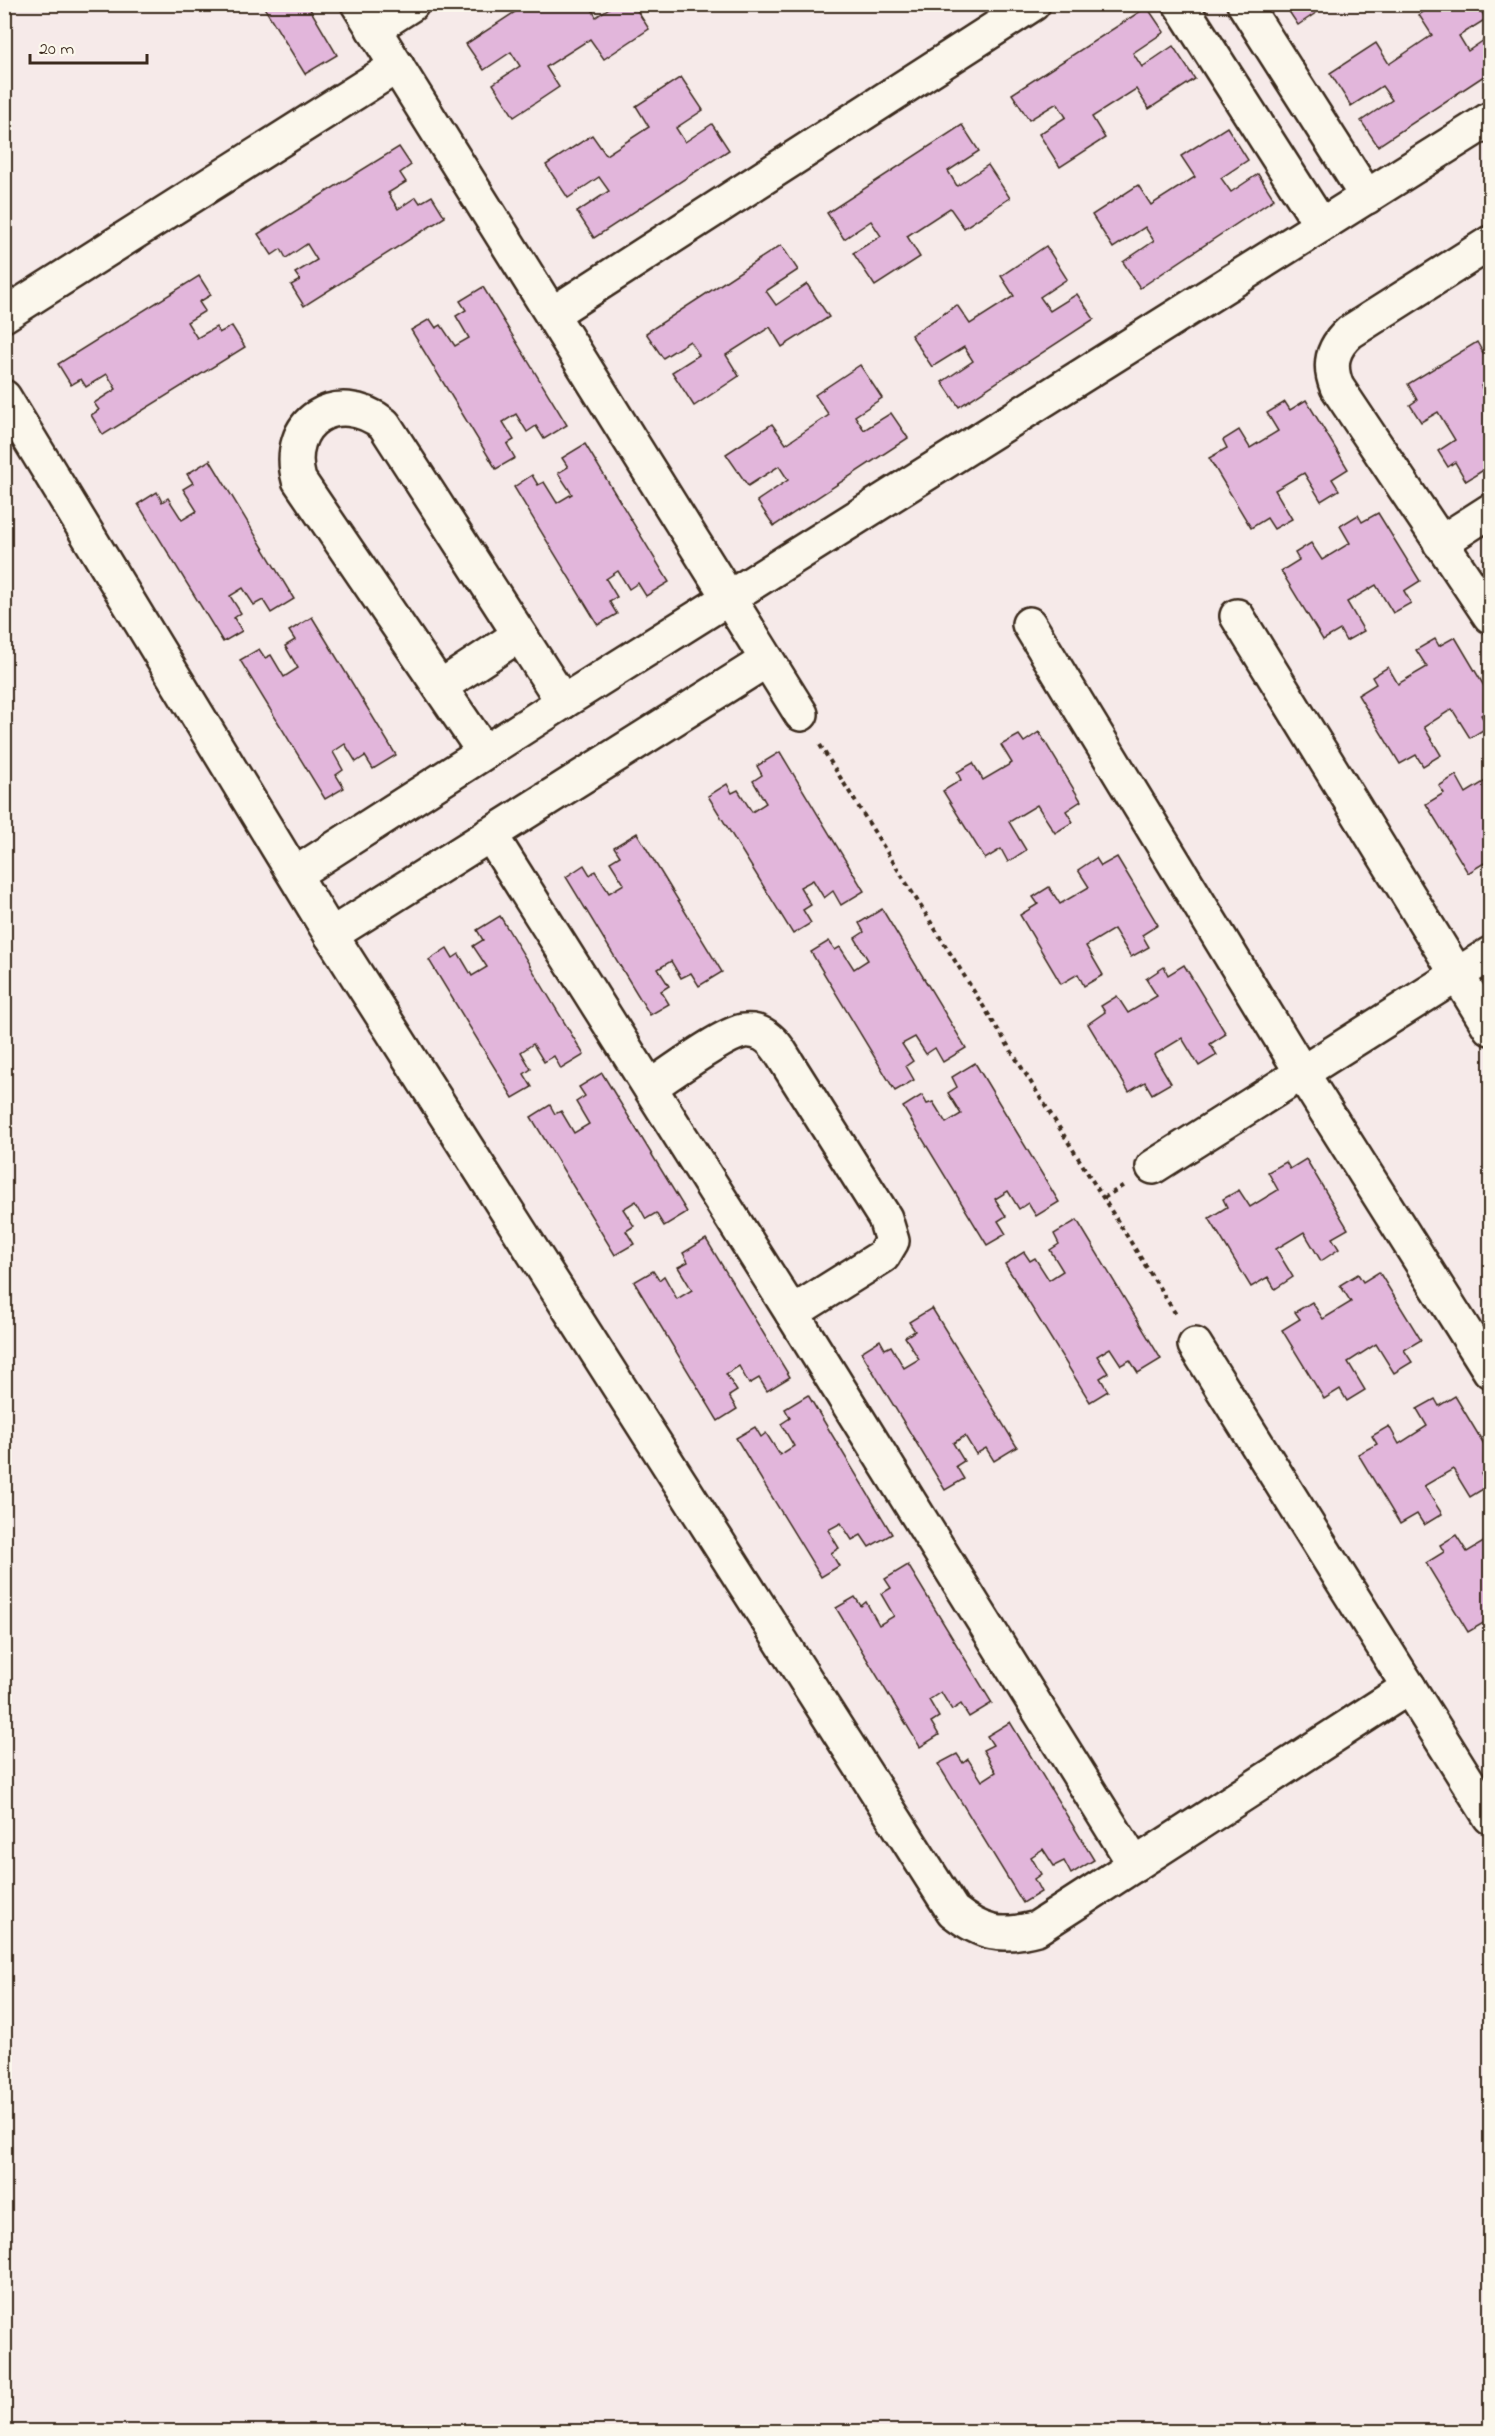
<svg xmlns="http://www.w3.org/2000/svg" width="1495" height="2436" font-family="'Indie Flower',sans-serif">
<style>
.building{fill:#e2b6db;stroke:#3b2a1e;stroke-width:1.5}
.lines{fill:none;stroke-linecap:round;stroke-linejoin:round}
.minor-casing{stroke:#3b2a1e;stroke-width:38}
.path{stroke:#3b2a1e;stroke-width:4;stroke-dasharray:4.5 4.5;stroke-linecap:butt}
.minor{stroke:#fbf7ec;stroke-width:33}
</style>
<rect width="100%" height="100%" fill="#f6eae9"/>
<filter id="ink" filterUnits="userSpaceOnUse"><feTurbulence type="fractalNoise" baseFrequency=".0167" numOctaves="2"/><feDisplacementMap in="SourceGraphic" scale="12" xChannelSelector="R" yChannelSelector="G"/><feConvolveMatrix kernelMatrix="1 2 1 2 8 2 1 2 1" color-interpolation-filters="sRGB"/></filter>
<g filter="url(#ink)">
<g class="building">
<polygon points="262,4 307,4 337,55 305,74"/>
<polygon points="527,4 589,4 596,17 615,4 633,4 649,29 604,59 590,39 546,67 559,87 514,117 493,84 520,66 511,52 484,70 466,44"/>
<polygon points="1284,4 1329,4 1298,25"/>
<polygon points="1435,4 1477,4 1486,19 1459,36 1468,51 1490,36 1490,72 1378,146 1361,121 1392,100 1382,86 1351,106 1330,73 1376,43 1389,64 1432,35 1419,15"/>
<polygon points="1147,7 1164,32 1133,53 1142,67 1173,46 1195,79 1149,109 1136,89 1092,117 1105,138 1060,167 1039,134 1066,117 1057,103 1029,120 1012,94"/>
<polygon points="681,77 703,110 676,128 685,142 712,124 729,150 594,238 577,212 609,191 599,177 568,198 546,165 592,135 606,155 649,127 636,106"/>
<polygon points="962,125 979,151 948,171 957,186 988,165 1010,198 964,228 950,208 907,236 920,257 875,286 853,253 881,236 871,221 844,239 827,213"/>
<polygon points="1227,127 1248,160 1221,178 1231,192 1258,174 1274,199 1140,288 1123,262 1154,241 1145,227 1113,248 1092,215 1138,185 1151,205 1195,177 1181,156"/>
<polygon points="399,147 411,165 400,173 406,182 388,193 398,209 416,197 420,203 432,196 445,217 304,306 291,285 300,280 295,273 317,260 307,244 286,258 281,249 272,255 258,234"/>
<polygon points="781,245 798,270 766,291 776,305 807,284 829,317 782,347 770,327 726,355 739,376 694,406 672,372 699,355 690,341 663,358 646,333"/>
<polygon points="1046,246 1067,279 1040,297 1050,311 1077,294 1094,319 959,407 942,382 973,361 964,347 932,367 911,335 957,305 970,324 1014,296 1001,276"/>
<polygon points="199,276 211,295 199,302 205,311 187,322 197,338 216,327 219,333 232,326 245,347 103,435 91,415 99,410 94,403 116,389 107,374 86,387 81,379 71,385 58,364"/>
<polygon points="483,287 567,425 544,439 536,426 527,432 516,414 503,422 514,440 507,444 515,458 496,469 411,330 430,319 436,328 441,325 455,346 469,338 456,316 466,310 460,301"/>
<polygon points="1477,342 1486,358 1490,356 1490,380 1481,386 1490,403 1490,466 1466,481 1455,462 1448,467 1438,451 1455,440 1438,412 1421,422 1410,405 1417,400 1408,384"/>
<polygon points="860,365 882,398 855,416 864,430 891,413 908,438 774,526 757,501 788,480 779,466 748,486 726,454 772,424 786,444 829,415 815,395"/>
<polygon points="1306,400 1348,469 1332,479 1339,490 1321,501 1304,473 1275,490 1292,519 1274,529 1267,518 1251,528 1209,458 1227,448 1223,440 1239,430 1250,448 1278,431 1267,413 1285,402 1290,410"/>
<polygon points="585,444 669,582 646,596 638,583 629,589 618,571 606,579 617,597 609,601 617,614 598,625 514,487 532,475 538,485 544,482 557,503 572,494 558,473 568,467 562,458"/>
<polygon points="210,460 294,599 271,613 263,600 254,605 243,588 230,596 241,613 234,618 242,631 223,642 138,504 157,492 162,502 168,498 182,520 197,511 183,489 193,483 187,474"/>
<polygon points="1378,513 1420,581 1404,591 1411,603 1393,613 1376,585 1347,602 1364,631 1346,641 1340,630 1323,640 1281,571 1299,560 1295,553 1311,543 1322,560 1350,543 1340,526 1358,515 1362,522"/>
<polygon points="312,617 396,755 373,769 365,756 356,762 345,744 333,752 343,770 336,775 344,788 325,799 240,660 259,649 265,658 271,655 284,677 298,668 285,646 295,640 289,631"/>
<polygon points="1455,637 1490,696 1490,710 1481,715 1488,727 1470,738 1452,709 1424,727 1441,755 1423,766 1416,755 1400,764 1358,695 1376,684 1372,677 1388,667 1398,684 1427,667 1416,650 1435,639 1439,646"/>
<polygon points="1039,732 1081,801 1066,811 1073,822 1055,833 1037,805 1009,822 1026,850 1008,862 1001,849 985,859 943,791 961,780 957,772 973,763 983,780 1012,763 1001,745 1019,735 1024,742"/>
<polygon points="780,752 864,891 841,905 833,891 824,898 813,880 800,887 811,905 803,910 811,923 793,934 708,796 727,784 732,793 738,790 752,812 766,803 753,781 762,775 757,766"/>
<polygon points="1456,775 1466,793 1490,778 1490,874 1484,863 1468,873 1426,804 1444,793 1439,786"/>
<polygon points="637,833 722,972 699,986 691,973 681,978 671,961 658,969 669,986 661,991 669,1004 650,1015 566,877 584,865 590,875 595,871 609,893 624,884 610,862 620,856 614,847"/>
<polygon points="1117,857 1158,925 1142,935 1149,947 1131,957 1114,929 1086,946 1103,975 1084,986 1078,974 1061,984 1020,915 1038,904 1033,897 1049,887 1060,904 1089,887 1078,870 1096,858 1101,866"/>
<polygon points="882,909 966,1048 943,1062 935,1048 926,1054 915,1037 902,1044 913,1061 906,1066 914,1080 895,1091 811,952 829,941 835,950 840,947 854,969 868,960 855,938 864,932 859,923"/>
<polygon points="500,916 584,1055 561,1069 554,1056 544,1062 533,1044 521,1052 531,1069 524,1074 532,1087 513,1098 429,960 447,948 453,958 459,954 472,976 487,967 473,946 483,940 477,930"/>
<polygon points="1184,965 1226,1034 1210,1044 1217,1055 1199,1066 1182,1038 1154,1055 1171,1083 1152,1094 1145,1082 1129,1092 1088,1024 1105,1012 1101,1006 1117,996 1128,1013 1157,996 1146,979 1164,967 1168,975"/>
<polygon points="975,1063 1059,1202 1036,1216 1028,1203 1019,1209 1008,1191 995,1199 1006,1216 998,1221 1006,1234 987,1245 903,1107 922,1095 927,1104 933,1102 946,1123 961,1114 948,1093 957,1087 952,1077"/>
<polygon points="602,1073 687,1212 664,1226 656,1213 646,1219 636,1201 623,1209 634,1226 626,1231 634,1244 615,1255 531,1117 550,1105 555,1114 561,1111 574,1133 589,1124 576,1102 585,1096 579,1087"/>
<polygon points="1306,1159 1348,1229 1332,1238 1339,1249 1321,1261 1304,1232 1276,1249 1293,1277 1275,1289 1268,1277 1251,1287 1209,1218 1227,1207 1223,1199 1239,1190 1250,1207 1278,1190 1268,1172 1286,1162 1290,1169"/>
<polygon points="1077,1220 1161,1359 1138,1373 1130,1360 1121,1365 1110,1348 1097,1356 1108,1373 1100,1378 1108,1391 1090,1402 1005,1264 1024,1252 1030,1261 1035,1258 1049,1280 1063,1271 1050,1250 1059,1244 1054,1234"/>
<polygon points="706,1239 790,1377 767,1391 759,1378 749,1384 739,1366 726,1374 737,1391 729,1396 737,1409 718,1421 634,1282 653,1271 659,1280 664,1276 677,1299 692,1290 678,1267 688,1262 683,1253"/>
<polygon points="1379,1272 1421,1340 1404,1350 1412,1362 1394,1373 1376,1344 1348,1362 1365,1390 1347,1401 1340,1389 1324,1399 1282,1330 1300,1319 1295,1312 1312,1302 1323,1319 1351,1302 1340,1285 1358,1274 1363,1282"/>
<polygon points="932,1308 1017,1447 994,1461 986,1448 976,1454 965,1436 953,1443 964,1461 956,1466 964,1479 945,1490 861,1352 880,1340 885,1349 891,1346 904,1368 919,1359 905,1337 915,1331 909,1322"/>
<polygon points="808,1395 892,1534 869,1547 861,1535 852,1540 841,1523 828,1530 839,1548 831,1553 839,1566 821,1577 736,1438 755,1427 761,1437 766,1433 780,1455 794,1446 781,1424 790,1418 785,1409"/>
<polygon points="1455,1396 1490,1454 1490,1469 1481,1474 1488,1486 1470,1497 1453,1469 1424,1486 1442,1514 1424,1525 1417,1514 1400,1524 1358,1454 1377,1444 1372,1436 1389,1426 1399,1444 1427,1426 1417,1409 1435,1399 1439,1406"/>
<polygon points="1456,1535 1467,1552 1490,1538 1490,1632 1485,1622 1468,1632 1426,1563 1444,1552 1440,1545"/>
<polygon points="908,1565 992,1703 969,1717 961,1704 952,1710 941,1692 929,1700 939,1717 931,1722 939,1735 920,1747 836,1608 855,1597 861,1606 866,1602 879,1625 894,1616 881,1594 891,1588 885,1579"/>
<polygon points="1010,1722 1094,1860 1071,1874 1064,1861 1054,1866 1043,1849 1031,1857 1041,1874 1034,1879 1041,1892 1023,1903 938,1764 957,1754 963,1763 968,1759 982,1781 996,1772 983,1750 993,1745 987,1736"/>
</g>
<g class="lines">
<g class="minor-casing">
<g id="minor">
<polyline points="358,4 801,714"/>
<polyline points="1180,4 1321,225"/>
<polyline points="1244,4 1367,197"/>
<polyline points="373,29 412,4"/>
<path d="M1490 243 1350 332C1332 348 1328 365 1337 387L1490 616"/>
<polyline points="552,314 1033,4"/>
<polyline points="4,315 397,66"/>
<path d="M4 397 331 935 953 1911C982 1934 1001 1938 1037 1928L1409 1687"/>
<polyline points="1440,543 1490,511"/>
<polyline points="1237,616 1490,1028"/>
<polyline points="1029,624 1302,1073 1490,1371"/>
<polyline points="440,687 519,635"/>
<path d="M484 752 299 480C283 421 337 388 384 424L563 702"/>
<polyline points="490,834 792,1313 1135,1865"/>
<polyline points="295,874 563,702 1490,119"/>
<polyline points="331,935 767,660"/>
<path d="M650 1087C670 1074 722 1035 743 1031 759 1029 770 1037 779 1050L885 1218 892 1241 883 1256 792 1313"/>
<polyline points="1153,1167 1490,954"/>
<polyline points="1195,1345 1490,1817"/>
</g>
</g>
<g class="path">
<polyline points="820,745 1177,1316"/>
<polyline points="1104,1198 1124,1185"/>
</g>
<use href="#minor" class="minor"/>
</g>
</g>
<rect width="1495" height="2436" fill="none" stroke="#fbf7ec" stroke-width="24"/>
<rect x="12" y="12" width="1471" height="2412" fill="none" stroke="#3b2a1e" stroke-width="2" filter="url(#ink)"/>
<path d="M30 54v9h117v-9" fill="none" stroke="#3b2a1e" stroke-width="3"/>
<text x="39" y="54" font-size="18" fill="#3b2a1e" stroke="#fbf7ec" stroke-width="4.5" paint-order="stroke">20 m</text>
</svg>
